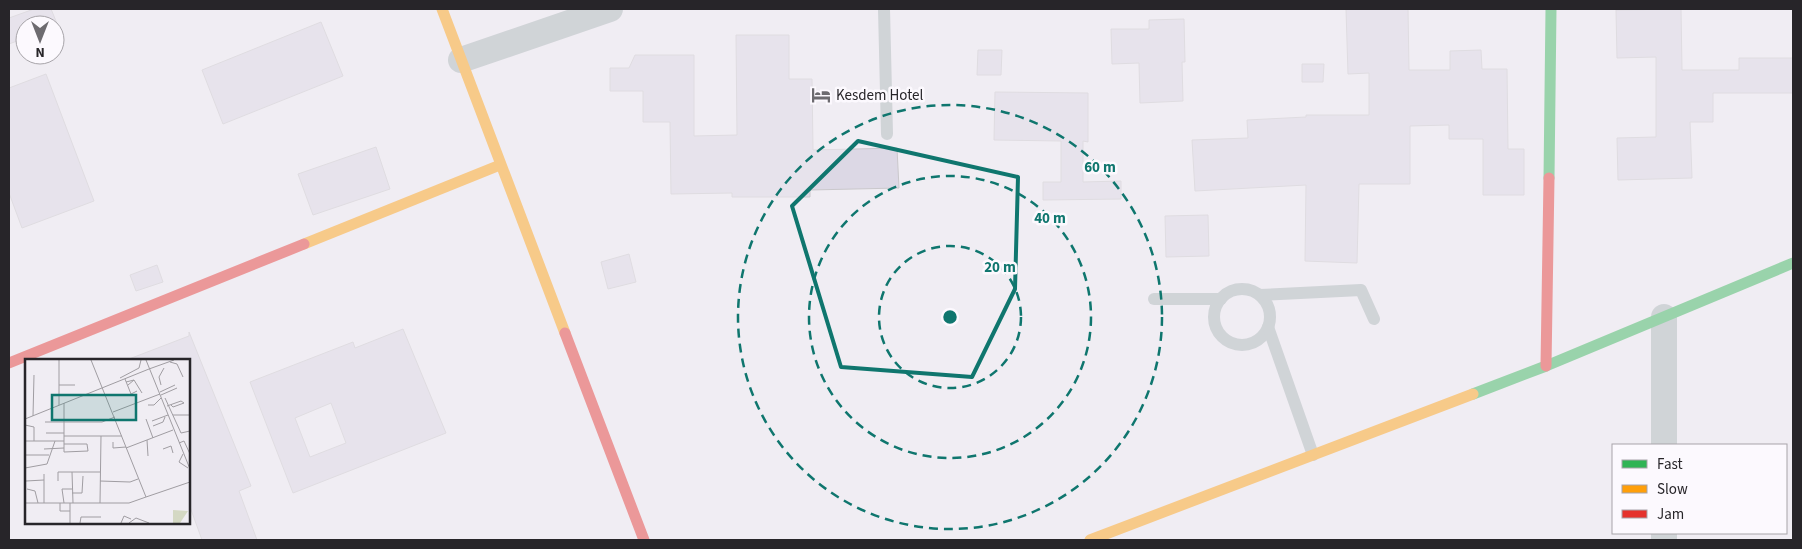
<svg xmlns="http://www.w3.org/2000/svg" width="1802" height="549" font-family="'Source Sans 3',sans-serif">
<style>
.building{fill:#dcd8e5;stroke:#cac8cc;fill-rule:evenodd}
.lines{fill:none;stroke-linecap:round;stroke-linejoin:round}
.lane{stroke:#a9b5b7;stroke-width:12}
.street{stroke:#a9b5b7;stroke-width:26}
.fast{stroke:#30b455;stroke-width:11}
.slow{stroke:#ff9f0a;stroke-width:11}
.jam{stroke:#e5322d;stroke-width:11}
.marked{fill:none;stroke:#0f766e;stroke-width:4;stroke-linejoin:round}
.ring{fill:none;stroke:#0f766e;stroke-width:2.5;stroke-dasharray:9 6}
.labels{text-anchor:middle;stroke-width:5;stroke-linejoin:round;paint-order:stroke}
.poi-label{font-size:15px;fill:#272529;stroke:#fcf9fe;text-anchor:start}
.inset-road{fill:none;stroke:#a09da2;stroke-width:1}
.view{fill:#0f766e;fill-opacity:0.15;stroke:#0f766e;stroke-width:2.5}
.inset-edge{fill:none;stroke:#272529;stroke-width:2.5}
.centre{fill:#0f766e;stroke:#fcf9fe;stroke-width:2.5}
.ring-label{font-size:15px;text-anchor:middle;font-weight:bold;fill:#0f766e;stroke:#fcf9fe;stroke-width:5;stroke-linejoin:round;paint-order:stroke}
</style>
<rect width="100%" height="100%" fill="#f0edf3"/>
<g class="building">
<polygon points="34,9 51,9 58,26 25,25 25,38 9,44 9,18"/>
<polygon points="1346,9 1408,9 1409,70 1450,70 1450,51 1481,50 1482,69 1507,69 1508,149 1524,149 1524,195 1483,195 1483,139 1449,139 1449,125 1410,126 1410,184 1359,184 1357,263 1305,261 1306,185 1195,191 1192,140 1248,138 1247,120 1306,117 1306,115 1369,115 1369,73 1348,74"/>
<polygon points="1681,9 1682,70 1739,70 1739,58 1793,58 1793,93 1713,93 1713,122 1690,122 1692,178 1618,180 1617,138 1656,137 1656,57 1617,58 1616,10"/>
<polygon points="1184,19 1185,62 1182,62 1183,101 1140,103 1139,63 1112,64 1111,29 1149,29 1149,20"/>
<polygon points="321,22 343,76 223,124 202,70"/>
<polygon points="736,35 789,35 789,79 812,79 813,150 897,148 899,188 810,190 810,197 732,197 732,193 671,194 670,122 643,122 643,91 610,91 610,68 629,68 635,55 694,55 694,136 737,135"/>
<polygon points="978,50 1002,50 1001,75 977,75"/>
<polygon points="1302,64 1324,64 1323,82 1302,82"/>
<polygon points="46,74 94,201 22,228 9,193 9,88"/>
<polygon points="995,92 1088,93 1088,142 1083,141 1083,182 1121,181 1121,199 1043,200 1043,182 1061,182 1061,141 994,140"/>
<polygon points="376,147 390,189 313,215 298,174"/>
<polygon points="1208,215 1209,256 1166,257 1165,216"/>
<polygon points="629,254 636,282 608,289 601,262"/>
<polygon points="157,265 163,282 136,291 130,275"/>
<path d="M403 329 446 433 293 493 250 382 353 342 355 348ZM331 403 346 443 310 457 295 418Z"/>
<polygon points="189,332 251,486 239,491 257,540 202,540 189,504 189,360 130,360 129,359 189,336"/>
</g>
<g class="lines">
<g class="lane">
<polyline points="884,9 887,134"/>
<circle cx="1242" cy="317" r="28"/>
<polyline points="1260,295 1361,290 1374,319"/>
<polyline points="1154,299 1221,299"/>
<polyline points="1268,327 1313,455"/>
</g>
<g class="street">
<polyline points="461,60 610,9"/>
<polyline points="1664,445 1664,317"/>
<polyline points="1664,540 1664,533"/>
</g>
<g class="fast">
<polyline points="1549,178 1551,9"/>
<polyline points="1473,394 1546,366 1793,263"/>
</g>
<g class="slow">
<polyline points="442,9 565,333"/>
<polyline points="304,244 500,165"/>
<polyline points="1090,540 1473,394"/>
</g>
<g class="jam">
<polyline points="565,333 644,540"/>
<polyline points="9,363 304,244"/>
<polyline points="1546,366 1549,178"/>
</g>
</g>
<path d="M0 0H1802V549H0ZM858 141 1018 177 1015 289 972 377 841 367 792 206Z" fill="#f0edf3" fill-opacity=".55" fill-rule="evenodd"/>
<path class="marked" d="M858 141 1018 177 1015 289 972 377 841 367 792 206Z"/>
<g class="ring">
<circle cx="950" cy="317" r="71"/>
<circle cx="950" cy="317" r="141"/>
<circle cx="950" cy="317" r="212"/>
</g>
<defs>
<g id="hotel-bare" transform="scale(1.5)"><path d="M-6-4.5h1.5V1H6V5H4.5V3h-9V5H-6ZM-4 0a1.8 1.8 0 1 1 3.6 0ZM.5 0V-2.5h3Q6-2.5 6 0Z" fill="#6d6b70" stroke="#fcf9fe" stroke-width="2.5" paint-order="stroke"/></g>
</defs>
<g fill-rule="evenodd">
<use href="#hotel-bare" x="821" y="95"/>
</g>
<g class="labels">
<g class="poi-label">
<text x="836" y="100">Kesdem Hotel</text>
</g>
</g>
<g transform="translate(25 359)">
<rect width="165" height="165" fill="#f0edf3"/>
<path d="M148 151 163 152 155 164H148Z" fill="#d4d8c3"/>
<path class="inset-road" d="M66 1 121 138 165 123M121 1 165 110M145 3 152 5 158 18M124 10 149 1M95 19 114 9 116 1M100 20 106 35 112 32M109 21 117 34M101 23 109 21 103 26M34 26H50M136 26 134 18 139 9M135 33 150 26M136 36 152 29M140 39 156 74 165 72M34 46V1M123 46H129L136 39M142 47 156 42 159 44 148 48 146 46M88 53 135 35M148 56H165M8 57 9 16M0 60 124 10M121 60 128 79M127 62 143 56M20 63H77L90 58M0 66 9 68V82M128 67 138 63 140 58M21 74H39M39 77H97M122 81 123 97M0 82H39M88 83V89L101 88M154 84 159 82 165 95M39 85H62L63 92 39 93V44M101 89 148 71M19 90 39 89M138 90 146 87 148 94M158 95 154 103 163 109M0 96H24M0 109 22 105 30 82M47 113 48 144M19 115V144M1 122 19 121M33 122V113H75M75 122 105 123 113 120M2 130 10 132 13 144M47 134H57L58 117M0 144H104L121 138M35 144V152H45M39 144 37 130H47M75 144 76 77M45 164V144M55 164 56 158H76M96 164 99 157 106 160M104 164 111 159 124 164"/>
<path class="view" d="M27 36H111V61H27Z"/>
<rect width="165" height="165" class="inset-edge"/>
</g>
<circle cx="950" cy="317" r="8" class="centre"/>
<g class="ring-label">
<text x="1100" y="172">60 m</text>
<text x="1050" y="223">40 m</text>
<text x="1000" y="272">20 m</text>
</g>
<rect width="1802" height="549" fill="none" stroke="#272529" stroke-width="20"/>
<rect x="1612" y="444" width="175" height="90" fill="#fcf9fe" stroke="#a7a4a9"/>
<rect x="1622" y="460" width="25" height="8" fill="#30b455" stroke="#a7a4a9"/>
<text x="1657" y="469" font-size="15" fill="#272529">Fast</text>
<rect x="1622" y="485" width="25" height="8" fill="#ff9f0a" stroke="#a7a4a9"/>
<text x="1657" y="494" font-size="15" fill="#272529">Slow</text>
<rect x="1622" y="510" width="25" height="8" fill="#e5322d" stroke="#a7a4a9"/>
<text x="1657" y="519" font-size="15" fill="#272529">Jam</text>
<g transform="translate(40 40) rotate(180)"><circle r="24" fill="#fcf9fe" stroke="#a7a4a9"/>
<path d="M0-4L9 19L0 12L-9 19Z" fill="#6d6b70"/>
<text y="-8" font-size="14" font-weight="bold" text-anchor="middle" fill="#272529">N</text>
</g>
</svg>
